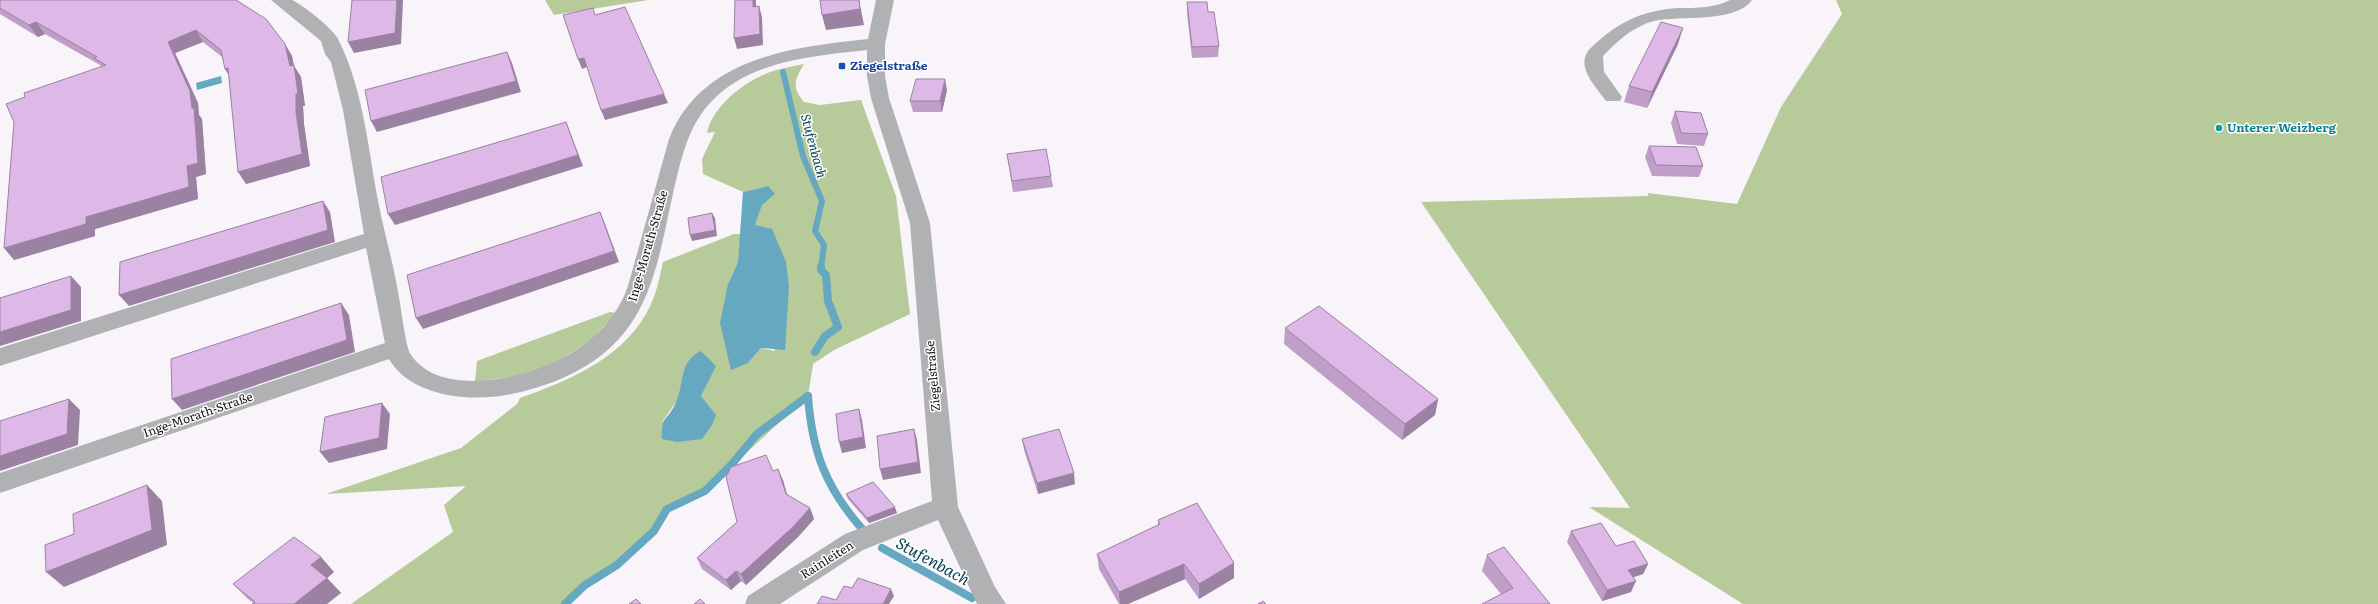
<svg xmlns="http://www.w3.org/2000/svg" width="2378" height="604" font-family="Literata,serif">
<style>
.green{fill:#b7ca99;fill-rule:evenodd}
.water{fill:#66a8c0}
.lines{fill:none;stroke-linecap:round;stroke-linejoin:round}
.stream-far1{stroke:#66a8c0;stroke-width:6}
.stream{stroke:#66a8c0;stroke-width:8}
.minor{fill:#afb1b3;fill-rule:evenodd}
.wall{fill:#bf9ec7}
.shaded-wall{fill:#9b81a2}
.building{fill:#deb8e7;stroke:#9b81a2}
.transit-dot{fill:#1a4fb4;stroke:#fff;stroke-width:1.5}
.culture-dot{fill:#0f9aa8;stroke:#fff;stroke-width:1.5}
.labels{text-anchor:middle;stroke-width:3;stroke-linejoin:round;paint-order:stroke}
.transit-label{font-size:12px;font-weight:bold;fill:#164399;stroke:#fff;text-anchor:start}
.culture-label{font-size:12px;font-weight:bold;fill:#0d838f;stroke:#fff;text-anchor:start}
.street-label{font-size:12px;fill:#131213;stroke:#fff}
.water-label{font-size:13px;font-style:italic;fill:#074355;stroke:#fff}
.near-water-label{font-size:16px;font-style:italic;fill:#074355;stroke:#fff}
</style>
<rect width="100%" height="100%" fill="#f8f4f9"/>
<g class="green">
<polygon points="545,0 648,0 554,15"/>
<polygon points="1836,0 2378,0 2378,604 1743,604 1589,507 1630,508 1421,202 1648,196 1648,193 1737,204 1781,107 1842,14"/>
<path d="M804 64C794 80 792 88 804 102L820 105 861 100 896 196 910 314 834 350 813 364 808 396 705 491 667 509 654 531 617 565 585 585 565 604H351L453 532 444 505 466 486 326 494 461 448 517 404 520 398C571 380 628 356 651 304 657 291 660 276 663 262L734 234H741L738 262 728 284 748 363 761 348 775 351 755 225 768 186 743 192 703 174 702 159 715 132 707 133C713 105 746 80 773 71 783 68 794 66 804 64ZM715 366 701 396 662 422 676 402Z"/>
<polygon points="610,312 616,313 590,341 551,365 515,376 475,382 477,361"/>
</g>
<g class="water">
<polygon points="221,76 222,83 197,90 196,83"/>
<polygon points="768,186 775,194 762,205 755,225 772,229 786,262 789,287 785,350 761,348 748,363 731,370 720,323 728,284 738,262 743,192"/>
<path d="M701 351 716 366 701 396 716 415 712 425 702 439 677 442 662 439C661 413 668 422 676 402 685 383 678 362 701 351Z"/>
</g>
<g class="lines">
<polyline class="stream-far1" points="783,72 803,156 822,201 815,231 824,245 821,268"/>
<g class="stream">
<polyline points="815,352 825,336 838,327 828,301 826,275 821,270 821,267"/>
<path d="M808 396C812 452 826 488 863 530"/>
<polyline points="882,548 972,598"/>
<polyline points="565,604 585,585 617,565 654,531 667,509 705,491 732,464 757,434 808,396"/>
</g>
<g class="minor">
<path d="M271 0C277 0 286 0 292 0 302 4 333 29 338 39 363 88 368 147 378 201 384 232 393 262 398 292 401 305 405 346 411 355 437 392 498 382 534 370 576 356 613 329 628 286L669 139C701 58 791 47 868 39L876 0H894L885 44V76L889 98 930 223 958 507 995 587 1006 604H977L938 520 863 550 780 604H745L748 596 845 534 932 501 910 223 871 98 867 76V50C814 56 750 60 711 102 691 123 684 149 677 176 656 263 655 337 563 378 532 391 497 400 463 397 436 395 403 384 389 359L0 493V473L385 343 366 248 0 366V348L364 234 343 110 331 62 325 54 321 41Z"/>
<path d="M1730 0H1752C1735 24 1679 15 1654 21 1634 26 1617 41 1603 56L1604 72 1622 97 1620 101H1606C1597 88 1576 68 1588 51 1614 24 1641 10 1679 8 1697 8 1714 8 1730 0Z"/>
</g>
</g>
<g class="wall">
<polygon points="0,0 285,44 292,56 294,66 301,77 305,106 303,106 304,124 310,166 246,184 229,75 225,69 222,57 203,42 175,53 198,103 199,115 202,119 206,174 196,177 198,199 95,229 95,236 14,260 25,97 101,67 100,65 45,34 38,37 0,14"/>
<polygon points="1187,2 1208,12 1219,46 1218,57 1192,58 1187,13"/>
<polygon points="1678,44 1647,108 1624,102 1629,86"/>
<polygon points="947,90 942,112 913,112 910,101"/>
<polygon points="1675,111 1708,134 1704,146 1677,144 1671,123"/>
<polygon points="1649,146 1703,166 1699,177 1652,176 1645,157"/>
<polygon points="1007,154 1051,176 1053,187 1013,192"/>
<polygon points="1285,328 1438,399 1435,415 1402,440 1284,344"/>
<polygon points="1022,439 1075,484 1038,494 1024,450"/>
<polygon points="773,471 783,480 787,495 810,508 814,519 798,537 746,585 741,581 731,590 702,569 697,558 737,522"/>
<polygon points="846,494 897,513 869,523 848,499"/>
<polygon points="1158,520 1234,563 1234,578 1199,599 1185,579 1128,604 1119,604 1099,569 1097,554 1158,525"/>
<polygon points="1571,531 1648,564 1643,574 1634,577 1631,592 1602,601 1567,542"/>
<polygon points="1487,555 1550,604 1501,594 1482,571"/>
<polygon points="334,572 327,578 341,593 254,603 248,599 233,584"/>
</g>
<g class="shaded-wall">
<polygon points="397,0 403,0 401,44 354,53 348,42"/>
<polygon points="753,0 756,0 756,18 753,7"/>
<polygon points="859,0 864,25 826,30 822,15"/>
<polygon points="759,6 762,17 763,45 737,49 734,38"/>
<polygon points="36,22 45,34 38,37 29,25"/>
<polygon points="1683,28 1678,44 1647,108 1652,92"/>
<polygon points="196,30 203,42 175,53 198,103 199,115 202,119 206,174 196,177 198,199 95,229 95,236 14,260 4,248 86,217 187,166 168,42"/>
<polygon points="285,44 292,56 294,66 301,77 305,106 303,106 304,124 310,166 246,184 238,172 296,112 290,66"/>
<polygon points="507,52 512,63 521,92 377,132 371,121"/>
<polygon points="584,58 587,67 582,69 578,59"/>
<polygon points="228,68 232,80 225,69"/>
<polygon points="945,79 947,90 942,112 940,101"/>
<polygon points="664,94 668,103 605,120 601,110"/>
<polygon points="566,122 583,166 395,225 388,214"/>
<polygon points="323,201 330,212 335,242 129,306 119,295"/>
<polygon points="600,212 605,224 619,262 423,329 416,318"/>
<polygon points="712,213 715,218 717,236 692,241 690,235"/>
<polygon points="71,276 81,287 81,321 0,346 0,332"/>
<polygon points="341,303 349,315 355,352 182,410 172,399"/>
<polygon points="69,399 80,410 78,445 0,471 0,456"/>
<polygon points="1438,399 1435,415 1402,440 1405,424"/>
<polygon points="382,403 390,414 387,449 329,463 320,452"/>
<polygon points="859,409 862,420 866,448 842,453 839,442"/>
<polygon points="914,429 917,440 921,473 883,480 880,469"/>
<polygon points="778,469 783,480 790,505 786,494"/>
<polygon points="1074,473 1075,484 1038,494 1037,483"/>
<polygon points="147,485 162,501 167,545 64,587 46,572"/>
<polygon points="895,507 897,513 869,523 867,518"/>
<polygon points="810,508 814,519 798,537 746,585 741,574"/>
<polygon points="321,557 334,572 327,578 341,593 327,604 294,604 311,565"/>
<polygon points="1234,563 1234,578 1199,599 1199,584"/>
<polygon points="1184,564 1185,579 1128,604 1120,604 1119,592"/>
<polygon points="1648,564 1643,574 1624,580 1628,570"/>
<polygon points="736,571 741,581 731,590 726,580"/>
<polygon points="1636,581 1631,592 1602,601 1607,590"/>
<polygon points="891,589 894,596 889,604 883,604"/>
</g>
<g class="building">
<polygon points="0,0 236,0 266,19 285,44 290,66 294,65 298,94 296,94 296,112 302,154 238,172 228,68 225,69 221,50 196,30 168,42 190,91 192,108 194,108 198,163 187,166 189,187 86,217 86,224 4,248 14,122 6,104 25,97 24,93 106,65 94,58 97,57 36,22 29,25 0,8"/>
<polygon points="352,0 397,0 395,33 348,42"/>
<polygon points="735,0 753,0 753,7 759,6 760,34 734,38"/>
<polygon points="820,0 859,0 860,9 822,15"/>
<polygon points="1187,2 1207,2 1208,12 1214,12 1219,46 1192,47"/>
<polygon points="625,7 664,94 601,110 584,58 578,59 563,15 593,8 595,15"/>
<polygon points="1661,22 1683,28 1652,92 1629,86"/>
<polygon points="507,52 516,81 371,121 365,90"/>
<polygon points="916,79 945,79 940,101 910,101"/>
<polygon points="1675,111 1701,113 1708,134 1681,133"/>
<polygon points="566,122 578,155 388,214 381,177"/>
<polygon points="1649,146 1696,147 1703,166 1656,165"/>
<polygon points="1046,149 1051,176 1012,181 1007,154"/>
<polygon points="323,201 328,230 119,295 120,262"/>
<polygon points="600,212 614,251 416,318 407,275"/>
<polygon points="712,213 715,230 690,235 688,218"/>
<polygon points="71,276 71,310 0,332 0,298"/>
<polygon points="341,303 347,340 172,399 171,359"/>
<polygon points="1319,306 1438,399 1405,424 1285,328"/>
<polygon points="69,399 67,434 0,456 0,421"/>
<polygon points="382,403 379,438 320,452 325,417"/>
<polygon points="859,409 863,437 839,442 836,414"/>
<polygon points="914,429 918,462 880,469 877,436"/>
<polygon points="1059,429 1074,473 1037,483 1022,439"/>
<polygon points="766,455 773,471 778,469 786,494 810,508 793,527 741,574 736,571 726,580 697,558 737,522 726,477 731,467"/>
<polygon points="873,482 895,507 867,518 846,494"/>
<polygon points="147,485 152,530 46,572 45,545 74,534 73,514"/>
<polygon points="1197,503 1234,563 1199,584 1184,564 1119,592 1097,554 1160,524 1158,520"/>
<polygon points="1601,523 1616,546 1634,541 1648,564 1628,570 1636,581 1607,590 1571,531"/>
<polygon points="294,537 321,557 311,565 327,578 294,604 252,604 255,602 233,584"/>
<polygon points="1504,547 1550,604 1482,604 1513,588 1487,555"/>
<polygon points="858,578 891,589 883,604 817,604 822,596 836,600 844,586 852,588"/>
<polygon points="636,599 641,604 629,604"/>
<polygon points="700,599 705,604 694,604"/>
<polygon points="1263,601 1266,604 1258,604"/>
</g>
<rect class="transit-dot" x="838" y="62" width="8" height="8" rx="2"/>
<circle class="culture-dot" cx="2219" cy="128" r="4"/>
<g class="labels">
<g class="transit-label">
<text x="850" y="70">Ziegelstraße</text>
</g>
<g class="culture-label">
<text x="2227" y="132">Unterer Weizberg</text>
</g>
<g class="street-label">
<text transform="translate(648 246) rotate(-74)" y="4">Inge-Morath-Straße</text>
<text transform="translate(933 376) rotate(-95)" y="4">Ziegelstraße</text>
<text transform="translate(198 415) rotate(-19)" y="4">Inge-Morath-Straße</text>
<text transform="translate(827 560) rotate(-32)" y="4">Rainleiten</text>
</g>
<g class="water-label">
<text transform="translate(814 146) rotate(75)" y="5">Stufenbach</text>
</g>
<g class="near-water-label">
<text transform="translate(933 561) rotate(29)" y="6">Stufenbach</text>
</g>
</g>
</svg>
